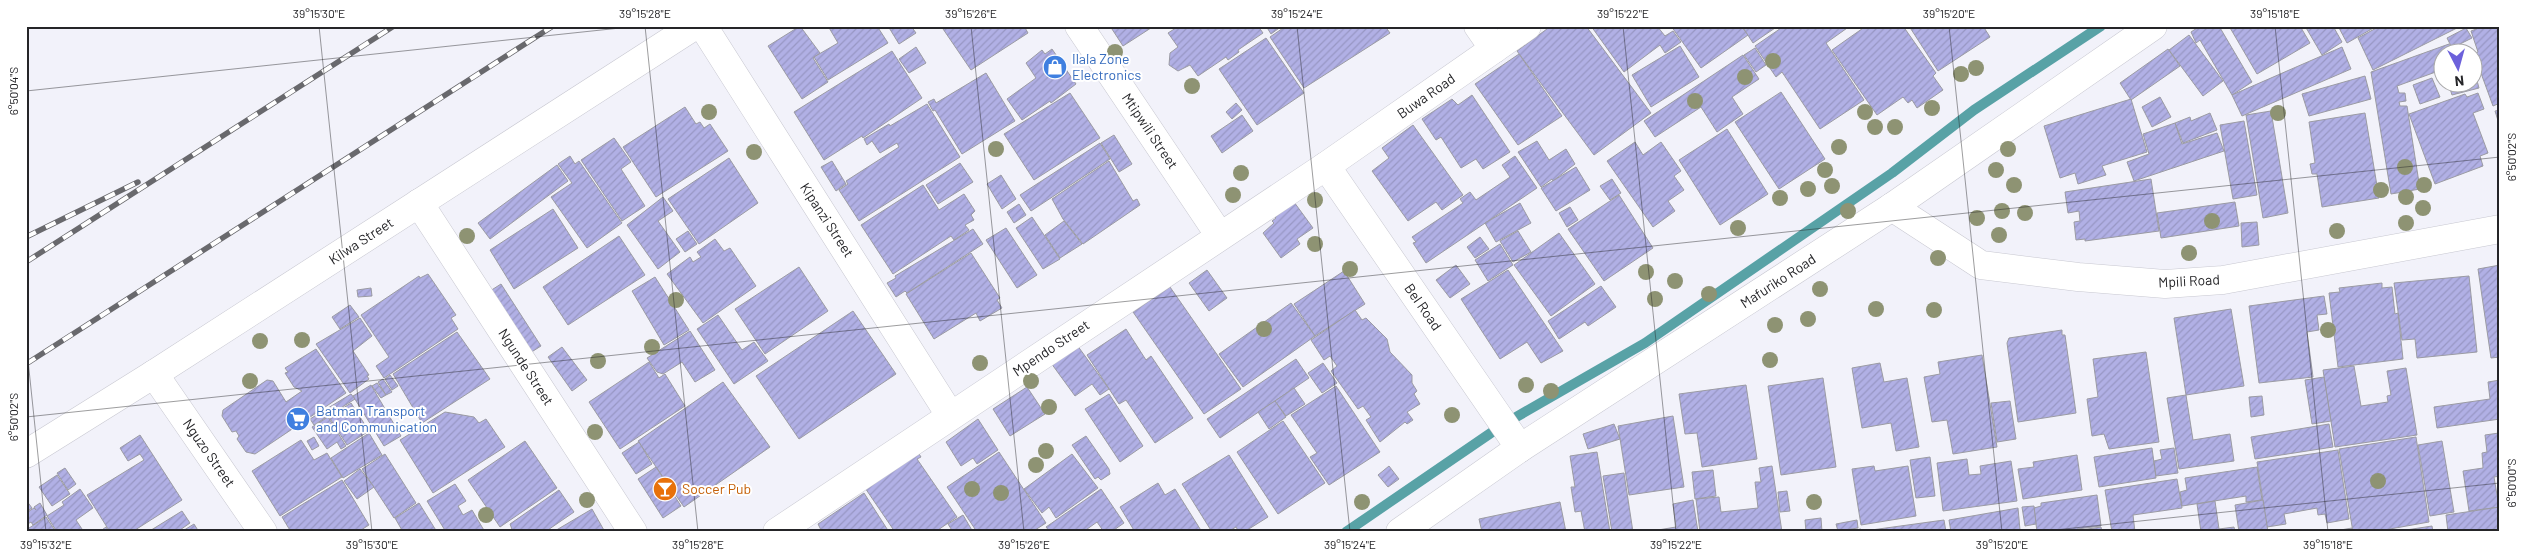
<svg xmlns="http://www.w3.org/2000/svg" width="2526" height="558" font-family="Barlow,sans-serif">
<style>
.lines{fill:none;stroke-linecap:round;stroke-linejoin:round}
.stream{stroke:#58a2a6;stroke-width:10}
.building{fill:url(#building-hatch);stroke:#9b9ba3}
.street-casing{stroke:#c8c8d1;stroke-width:29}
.street{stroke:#fff;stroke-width:28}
.rail-casing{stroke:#69696d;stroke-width:5.5}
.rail{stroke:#fff;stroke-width:4;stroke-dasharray:11;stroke-linecap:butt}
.tree{fill:#8e9373}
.ticks{fill:none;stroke:#252528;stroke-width:1;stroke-opacity:0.45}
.labels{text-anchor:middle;stroke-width:4;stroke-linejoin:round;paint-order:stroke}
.shop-label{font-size:14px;fill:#366cbe;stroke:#fff;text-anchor:start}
.street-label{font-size:14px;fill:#252528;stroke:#fff}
.food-label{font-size:14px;fill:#c56008;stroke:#fff;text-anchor:start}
.neatline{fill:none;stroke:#252528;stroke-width:2}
.ticks-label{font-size:12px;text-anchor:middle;fill:#252528}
</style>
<defs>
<pattern id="building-hatch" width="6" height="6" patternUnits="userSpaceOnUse" patternTransform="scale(1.25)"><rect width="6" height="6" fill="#b1b0e5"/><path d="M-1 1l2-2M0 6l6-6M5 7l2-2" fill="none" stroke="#9897c4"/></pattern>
</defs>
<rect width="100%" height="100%" fill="#f2f2fa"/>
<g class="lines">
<polyline class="stream" points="1346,532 1504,424 1645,343 1892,173 1974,110 2101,26"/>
</g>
<g class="building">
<polygon points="800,26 820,53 813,58 828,82 802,99 768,46"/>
<polygon points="828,26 877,26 888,43 828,80 814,57 838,43"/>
<polygon points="888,26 911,26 916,33 899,44"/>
<polygon points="941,26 1024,26 1028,33 971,70"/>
<polygon points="1110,26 1154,26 1123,46"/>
<polygon points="1179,26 1258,26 1263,33 1238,50 1239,52 1228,60 1226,57 1198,76 1190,65 1178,71 1169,65 1170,53 1178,47 1168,33"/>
<polygon points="1266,26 1282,26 1271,34"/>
<polygon points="1286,26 1385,26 1390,33 1304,88 1270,37"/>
<polygon points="1551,26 1586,26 1651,113 1594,155 1517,51"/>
<polygon points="1591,26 1657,26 1665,36 1673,31 1681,42 1665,53 1660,45 1624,72"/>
<polygon points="1671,26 1741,26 1748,35 1701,68"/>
<polygon points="1742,26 1778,26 1753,43"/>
<polygon points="1784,26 1850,26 1826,43 1864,100 1820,129 1782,72 1776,77 1755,46"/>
<polygon points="1866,26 1903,26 1936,73 1933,76 1943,90 1917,108 1912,100 1908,103 1903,97 1877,115 1832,50"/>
<polygon points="1909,26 1983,26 1990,37 1938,71"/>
<polygon points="2200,26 2219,26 2252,82 2232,95 2200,40 2196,43 2191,32"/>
<polygon points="2229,26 2300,26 2310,43 2257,74"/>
<polygon points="2305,26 2333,26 2342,42 2322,55"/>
<polygon points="2338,26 2377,26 2347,43"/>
<polygon points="2380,26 2461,26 2373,70 2358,38"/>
<polygon points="2484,26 2500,26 2500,103 2493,106 2474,54 2478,52 2471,31"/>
<polygon points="2466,28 2472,38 2452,48 2447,38"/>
<polygon points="2189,35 2223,81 2203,96 2169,50"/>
<polygon points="1266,38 1304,93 1257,125 1219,69"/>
<polygon points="2449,44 2452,52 2444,52 2444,69 2397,86 2399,93 2405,93 2406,101 2399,102 2400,106 2407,106 2420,189 2391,194 2371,72"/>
<polygon points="1680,46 1699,77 1651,107 1632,75"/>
<polygon points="916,47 926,63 909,73 899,59"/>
<polygon points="2342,47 2351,69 2242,116 2232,95"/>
<polygon points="1755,48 1766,65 1756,72 1744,55"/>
<polygon points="1052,49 1076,84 1051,103 1050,101 1022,120 1007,99 1036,78 1026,63 1042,50 1045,54"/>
<polygon points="2168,49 2180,66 2131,100 2120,83"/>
<polygon points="892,51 922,98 863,138 862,136 824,160 794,112"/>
<polygon points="1519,54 1562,116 1518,145 1475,84"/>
<polygon points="1743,55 1759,79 1732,97 1743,114 1717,132 1701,107 1655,137 1644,121"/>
<polygon points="986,73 1015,121 962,154 935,110 933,111 928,102 934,99 936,103"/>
<polygon points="2365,76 2371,99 2309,116 2302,94"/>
<polygon points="2474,77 2476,77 2479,88 2452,95 2448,82 2474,82"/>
<polygon points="2432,78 2440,97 2420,104 2413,85"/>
<polygon points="1781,92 1825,159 1779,189 1735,122"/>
<polygon points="1070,93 1100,138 1034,180 1004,134"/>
<polygon points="2478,93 2484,109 2473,113 2488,153 2480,156 2483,166 2435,184 2409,114 2465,94 2467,97"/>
<polygon points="1472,95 1510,152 1483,169 1476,159 1461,168 1441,137 1436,140 1422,119 1452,99 1458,105"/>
<polygon points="2160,97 2171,117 2152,127 2142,107"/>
<polygon points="2131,99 2147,152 2102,166 2106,175 2078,184 2075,173 2060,178 2044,126"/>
<polygon points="1236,103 1242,110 1232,119 1226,112"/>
<polygon points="927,104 960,157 859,221 839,190 848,184 846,181 899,147 897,143 880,153 872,141 867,145 864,139 889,124 890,126"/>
<polygon points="685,107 696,124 700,122 704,128 710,124 728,151 656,197 623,147"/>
<polygon points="2500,110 2500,127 2495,111"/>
<polygon points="2271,111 2288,213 2263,218 2246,115"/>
<polygon points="2210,113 2217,130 2183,143 2175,123 2190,117 2191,121"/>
<polygon points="2365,113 2379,198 2322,207 2317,174 2312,174 2310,164 2315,163 2309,122"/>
<polygon points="1242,115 1253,131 1222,153 1211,136"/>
<polygon points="2244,121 2257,195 2233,199 2220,125"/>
<polygon points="2175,123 2182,144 2217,133 2224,151 2134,181 2127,162 2149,154 2143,134"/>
<polygon points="1413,125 1463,195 1442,210 1436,202 1408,221 1372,171 1389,158 1382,148"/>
<polygon points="1727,129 1768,194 1720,225 1679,160"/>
<polygon points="1114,135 1132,164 1119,172 1101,143"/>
<polygon points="614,138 631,162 621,169 645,206 622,221 581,160"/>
<polygon points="1537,141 1549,160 1566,149 1575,164 1553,181 1552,179 1541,187 1518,152"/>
<polygon points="1635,142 1643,155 1661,142 1681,171 1674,176 1684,190 1668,201 1675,211 1653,227 1607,161"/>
<polygon points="1100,143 1110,159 1031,211 1020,195"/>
<polygon points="570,156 575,164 579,161 622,223 587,248 551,197 572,183 558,164"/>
<polygon points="1515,156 1537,188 1426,263 1413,243 1416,242 1412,237 1463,203 1460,199 1470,192 1476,200 1510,177 1502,165"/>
<polygon points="729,158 758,203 699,244 668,199"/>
<polygon points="832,161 846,184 836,191 821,167"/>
<polygon points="1109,161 1133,201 1137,199 1140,205 1083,244 1063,219 1052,199"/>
<polygon points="960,163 973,182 938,204 926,185"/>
<polygon points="557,165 568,181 490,239 478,223"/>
<polygon points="1576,167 1590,190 1556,211 1541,188"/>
<polygon points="1001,175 1016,199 1002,209 987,184"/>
<polygon points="1612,179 1621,193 1610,200 1600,186"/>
<polygon points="2151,179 2159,231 2085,241 2085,239 2076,240 2074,222 2080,221 2079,211 2068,213 2065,192"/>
<polygon points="923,185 939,210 964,194 975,211 971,215 974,220 965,225 969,230 954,240 951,236 893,274 861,225"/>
<polygon points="1619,195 1653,248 1604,281 1568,229"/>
<polygon points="663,197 673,211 658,221 680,252 658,269 627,225"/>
<polygon points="1294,202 1313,228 1297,239 1300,244 1281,258 1263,233 1274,223 1272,221 1276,218 1274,216"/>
<polygon points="2235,202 2239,226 2161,238 2157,213"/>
<polygon points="1520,203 1531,223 1496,242 1485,223"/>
<polygon points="1019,204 1026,215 1014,223 1007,212"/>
<polygon points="1570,207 1578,220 1567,227 1559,213"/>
<polygon points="553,209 578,248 514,289 490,250"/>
<polygon points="1032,217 1060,259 1043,269 1016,228"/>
<polygon points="1064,221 1082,244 1060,258 1045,235"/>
<polygon points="2257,222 2259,245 2242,247 2241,223"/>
<polygon points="1006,228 1037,275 1017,288 986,240"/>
<polygon points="973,229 983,244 907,293 905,291 896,297 887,283 896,278 895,276"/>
<polygon points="688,231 697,244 685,252 676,239"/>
<polygon points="1518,231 1531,252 1513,262 1500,241"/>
<polygon points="1559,233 1595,284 1551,316 1514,265"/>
<polygon points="619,236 645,275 568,325 543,287"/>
<polygon points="1480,237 1489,249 1475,258 1467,247"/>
<polygon points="715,239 724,251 730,248 756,286 703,323 667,274 690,257 693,262 701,257 697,252"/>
<polygon points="1500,244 1513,265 1488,281 1475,260"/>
<polygon points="971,253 1000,298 997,300 1002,308 980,321 976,313 934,339 906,294"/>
<polygon points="1456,265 1470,284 1450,298 1436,280"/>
<polygon points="2500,265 2500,357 2491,358 2478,269"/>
<polygon points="799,267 828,311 765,354 735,309"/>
<polygon points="1207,270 1227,298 1209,311 1189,283"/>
<polygon points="1508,270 1563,351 1541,363 1527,342 1500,359 1461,299"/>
<polygon points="1344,271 1365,304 1315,336 1294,304"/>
<polygon points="428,274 456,315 451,318 458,329 384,378 376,366 389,357 361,315 419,276 420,278"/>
<polygon points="2469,276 2477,352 2417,358 2415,339 2402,340 2394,283"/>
<polygon points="655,277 689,330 664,345 632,291"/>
<polygon points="2382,283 2382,288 2392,287 2395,314 2398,313 2403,359 2338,367 2329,293 2340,292 2339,288"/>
<polygon points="501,284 541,346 530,353 490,291"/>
<polygon points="1601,286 1616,307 1588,326 1585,322 1559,339 1548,321"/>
<polygon points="1170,287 1241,389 1204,414 1133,312"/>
<polygon points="371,288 372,296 358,297 357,290"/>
<polygon points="2324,296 2327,314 2317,315 2319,330 2307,332 2313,377 2259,383 2249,306"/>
<polygon points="1291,303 1315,336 1243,387 1219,354"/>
<polygon points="350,305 359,317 340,329 332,317"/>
<polygon points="2231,309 2244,386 2186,395 2174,318"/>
<polygon points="1355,310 1362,320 1366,318 1387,339 1390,352 1412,375 1412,383 1417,391 1414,394 1420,404 1407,412 1413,420 1407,424 1405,422 1380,442 1366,420 1371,417 1363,406 1358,409 1331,371 1337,366 1330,356 1324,360 1311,340"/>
<polygon points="853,311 896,374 799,439 756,376"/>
<polygon points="718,315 742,350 754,342 768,361 734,384 697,329"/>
<polygon points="360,318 372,336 353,351 369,375 367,376 369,379 350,393 316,344"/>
<polygon points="1126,329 1146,360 1151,356 1193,418 1155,443 1126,400 1119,404 1087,355"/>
<polygon points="2062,330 2062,335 2065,335 2076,413 2018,422 2007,343 2009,338"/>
<polygon points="690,331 715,370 695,382 682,362 663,374 657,372 647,358"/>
<polygon points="457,332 490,379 422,423 393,374"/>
<polygon points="1077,345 1109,389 1100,395 1092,384 1075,396 1051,363"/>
<polygon points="562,347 587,380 572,391 548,357"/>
<polygon points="316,349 346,393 255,454 246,452 237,439 239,436 236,431 232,432 222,416 223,410 267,380 273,381 286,402 302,391 294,387 285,373 288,372 285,368"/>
<polygon points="2146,352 2159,442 2109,449 2104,434 2092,436 2087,399 2098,397 2093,359"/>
<polygon points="1982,355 1997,447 1953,454 1947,420 1932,422 1924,377 1940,374 1938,362"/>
<polygon points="1296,359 1309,378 1220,438 1207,419"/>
<polygon points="649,362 659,378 665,374 685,406 620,449 589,402"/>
<polygon points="1323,363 1337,383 1322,393 1308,373"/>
<polygon points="1880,363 1884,382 1907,378 1919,447 1896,451 1891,423 1862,428 1852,368"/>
<polygon points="2354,366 2361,406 2388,402 2387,396 2391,395 2387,371 2406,368 2417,435 2335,447 2323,370"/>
<polygon points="390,375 398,386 392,390 385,379"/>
<polygon points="2324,377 2331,421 2312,424 2305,380"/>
<polygon points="1823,378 1836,467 1781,475 1768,386"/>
<polygon points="383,379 392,392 386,395 378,382"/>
<polygon points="2500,380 2500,419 2437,428 2434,407 2490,399 2488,382"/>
<polygon points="723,382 770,447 684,507 638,441"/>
<polygon points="377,383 386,395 381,398 372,386"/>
<polygon points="371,385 401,436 384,446 353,396"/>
<polygon points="1746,385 1757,459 1702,467 1697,433 1685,434 1679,394"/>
<polygon points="1336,386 1380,452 1329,485 1310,457 1317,453 1291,415"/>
<polygon points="1027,387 1045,414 1010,436 993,409"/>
<polygon points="1294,388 1305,404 1286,416 1275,401"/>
<polygon points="351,394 355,399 314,425 310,419"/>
<polygon points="1109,394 1143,446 1120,462 1085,409"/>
<polygon points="2186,395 2193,440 2230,434 2234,461 2179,469 2167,398"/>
<polygon points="2262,396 2264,415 2251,417 2249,397"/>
<polygon points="1275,401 1286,417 1269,429 1258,412"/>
<polygon points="2010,401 2016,439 1997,442 1991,403"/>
<polygon points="351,403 369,431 347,445 329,417"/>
<polygon points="445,412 474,417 479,423 486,419 505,447 433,493 400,440"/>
<polygon points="1673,416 1684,487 1629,495 1618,426"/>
<polygon points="328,417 346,446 341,449 337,442 327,449 312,427"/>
<polygon points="978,419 998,450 977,464 973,458 961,466 946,442"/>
<polygon points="1283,421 1325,483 1278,514 1237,452"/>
<polygon points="1614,424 1620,439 1588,449 1583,434"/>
<polygon points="2329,424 2333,447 2255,459 2251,437"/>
<polygon points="369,433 382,455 343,478 331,458"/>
<polygon points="2499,433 2500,476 2494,477 2497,495 2500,494 2500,507 2469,511 2463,471 2483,468 2482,453 2487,452 2485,435"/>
<polygon points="140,435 182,500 132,532 110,532 87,495 144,460 140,454 128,461 120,448"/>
<polygon points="1086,436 1109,469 1110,474 1101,480 1098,477 1095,479 1072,445"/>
<polygon points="314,437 319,446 312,450 307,441"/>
<polygon points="2416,437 2429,522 2373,532 2353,532 2339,449"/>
<polygon points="301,440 314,460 327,453 342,477 280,516 252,471"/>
<polygon points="525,441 557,488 500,527 468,480"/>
<polygon points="2442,441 2454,512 2430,516 2418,445"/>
<polygon points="639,442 652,464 636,474 622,453"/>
<polygon points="914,446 921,457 917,459 957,517 935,532 895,532 861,482"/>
<polygon points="2152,448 2156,478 2099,487 2094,457"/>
<polygon points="2174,448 2178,473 2156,476 2154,461 2162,459 2160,450"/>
<polygon points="2338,450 2349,519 2327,523 2325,514 2318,515 2317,508 2284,514 2286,524 2267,527 2257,462"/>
<polygon points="999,452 1046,523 1032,532 977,532 947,487"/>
<polygon points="1597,452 1610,532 1585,532 1581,511 1575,512 1571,487 1575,487 1570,456"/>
<polygon points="385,454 416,503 394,518 362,469"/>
<polygon points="1072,454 1098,488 1056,518 1049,507 1042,513 1024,489"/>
<polygon points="1229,455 1268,517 1244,532 1239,532 1236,527 1228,532 1212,532 1182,484"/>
<polygon points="2077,455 2082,490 2023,499 2018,469 2034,467 2033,462"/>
<polygon points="1930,457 1935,496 1916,498 1910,460"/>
<polygon points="1967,459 1969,475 1981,474 1980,466 2011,461 2017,501 1943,511 1937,463"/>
<polygon points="1389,466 1399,479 1388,487 1378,475"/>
<polygon points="1772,466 1782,532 1700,532 1696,499 1719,497 1721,512 1758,508 1755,482 1761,482 1759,468"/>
<polygon points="1874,466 1875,471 1908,466 1916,516 1861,525 1852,469"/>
<polygon points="656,467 681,506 663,518 638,479"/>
<polygon points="2257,467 2262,500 2246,502 2246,496 2182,506 2180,492 2187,490 2185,478"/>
<polygon points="65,468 76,484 68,490 57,473"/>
<polygon points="360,469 374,487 357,499 344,481"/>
<polygon points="1713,470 1716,496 1695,499 1692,472"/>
<polygon points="1624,473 1633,532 1612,532 1603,476"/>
<polygon points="57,475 70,494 52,506 39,487"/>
<polygon points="2177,479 2182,508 2133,515 2135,532 2112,532 2105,490"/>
<polygon points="342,480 369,525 358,532 291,532 282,517"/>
<polygon points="1158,483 1165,495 1175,489 1202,532 1135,532 1120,507"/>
<polygon points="455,484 466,501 458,506 463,515 472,510 485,532 446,532 427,501"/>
<polygon points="80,489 93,508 76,520 84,532 57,532 47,516 64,505 62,502"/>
<polygon points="1101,489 1124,523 1111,532 1104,532 1097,522 1083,532 1050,532 1046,527"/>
<polygon points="559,490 574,512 545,532 513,532 510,524"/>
<polygon points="1787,491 1790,511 1780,512 1778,492"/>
<polygon points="864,493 889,532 822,532 818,524"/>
<polygon points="2097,495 2101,526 2077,529 2078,532 2037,532 2034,508 2041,506 2041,503"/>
<polygon points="26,500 32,508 26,512"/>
<polygon points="1693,500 1698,532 1646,532 1676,527 1673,504"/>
<polygon points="2263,500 2268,532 2239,532 2235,505"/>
<polygon points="2215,501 2219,529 2234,527 2235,532 2201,532 2197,504"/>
<polygon points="1560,502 1566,532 1482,532 1479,519"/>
<polygon points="40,503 47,515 33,525 31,522 26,525 26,513 34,508 36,510 34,507"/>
<polygon points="419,503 437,532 403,532 395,518"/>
<polygon points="2034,506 2036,524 2025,526 2022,507"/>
<polygon points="2500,507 2500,532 2448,532 2446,515"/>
<polygon points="2018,508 2020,530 1951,532 1949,520"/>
<polygon points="592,509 605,532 553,532"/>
<polygon points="182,511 190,523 177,532 148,532"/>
<polygon points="963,515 973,532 953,532 948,524"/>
<polygon points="46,517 56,532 26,532 26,530"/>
<polygon points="1821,518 1822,532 1806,532 1805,520"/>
<polygon points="1857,520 1858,528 1838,531 1836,524"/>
<polygon points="1944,520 1946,532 1865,532 1864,531"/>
<polygon points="194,524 199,532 181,532"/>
<polygon points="2432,526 2433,532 2393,532"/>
<polygon points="106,527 109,532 99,532"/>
<polygon points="2101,527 2102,532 2081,532 2081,530"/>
<polygon points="2352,528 2352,532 2329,532"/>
<polygon points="1861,529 1862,532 1841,532"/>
</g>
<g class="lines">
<g class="street-casing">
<g id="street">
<polyline points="703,26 950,415"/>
<polyline points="1079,26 1220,236"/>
<polyline points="1478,26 1494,49"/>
<polyline points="1326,166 1520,448"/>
<polyline points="419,203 633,532"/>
<polyline points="1892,207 1981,265 2078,277 2165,284 2223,280 2500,229"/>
<polyline points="154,374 263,532"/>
<polyline points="26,454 154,374 694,26"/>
<polyline points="777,532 1326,166 1527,26"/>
<polyline points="1400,532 1520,448 1892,207 2153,26"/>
</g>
</g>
<use href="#street" class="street"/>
<g class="rail-casing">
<g id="rail">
<polyline points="26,237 138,182"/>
<polyline points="26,262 394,26"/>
<polyline points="26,364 553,26"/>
</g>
</g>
<use href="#rail" class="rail"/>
</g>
<g class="tree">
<circle cx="1115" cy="52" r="8"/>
<circle cx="1773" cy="61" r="8"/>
<circle cx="1976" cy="68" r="8"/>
<circle cx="1961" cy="74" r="8"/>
<circle cx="1745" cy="77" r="8"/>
<circle cx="1192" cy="86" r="8"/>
<circle cx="1695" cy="101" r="8"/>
<circle cx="1932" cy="108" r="8"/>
<circle cx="709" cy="112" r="8"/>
<circle cx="1865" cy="112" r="8"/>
<circle cx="2278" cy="113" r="8"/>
<circle cx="1875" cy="127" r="8"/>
<circle cx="1895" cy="127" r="8"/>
<circle cx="1839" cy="147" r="8"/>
<circle cx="996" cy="149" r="8"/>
<circle cx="2008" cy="149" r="8"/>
<circle cx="754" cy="152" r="8"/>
<circle cx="2405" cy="167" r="8"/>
<circle cx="1825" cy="170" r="8"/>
<circle cx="1996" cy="170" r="8"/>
<circle cx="1241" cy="173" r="8"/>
<circle cx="2014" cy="185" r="8"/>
<circle cx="2424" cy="185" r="8"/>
<circle cx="1832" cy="186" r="8"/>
<circle cx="1808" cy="189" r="8"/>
<circle cx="2381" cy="190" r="8"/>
<circle cx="1233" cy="195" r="8"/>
<circle cx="2406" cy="197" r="8"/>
<circle cx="1780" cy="198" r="8"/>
<circle cx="1315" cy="200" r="8"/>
<circle cx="2423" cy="208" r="8"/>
<circle cx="1848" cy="211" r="8"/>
<circle cx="2002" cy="211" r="8"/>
<circle cx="2025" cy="213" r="8"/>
<circle cx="1977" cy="218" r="8"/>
<circle cx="2212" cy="221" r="8"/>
<circle cx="2406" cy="223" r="8"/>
<circle cx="1738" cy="228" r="8"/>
<circle cx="2337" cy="231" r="8"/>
<circle cx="1999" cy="235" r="8"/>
<circle cx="467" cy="236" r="8"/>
<circle cx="1315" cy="244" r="8"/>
<circle cx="2189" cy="253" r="8"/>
<circle cx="1938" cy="258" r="8"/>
<circle cx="1350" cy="269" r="8"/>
<circle cx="1646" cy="272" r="8"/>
<circle cx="1675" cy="281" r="8"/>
<circle cx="1820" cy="289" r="8"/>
<circle cx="1709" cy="294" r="8"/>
<circle cx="1655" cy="299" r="8"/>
<circle cx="676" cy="300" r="8"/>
<circle cx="1876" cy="309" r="8"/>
<circle cx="1934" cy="310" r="8"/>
<circle cx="1808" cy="319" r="8"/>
<circle cx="1775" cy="325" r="8"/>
<circle cx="1264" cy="329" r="8"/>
<circle cx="2328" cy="330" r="8"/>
<circle cx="302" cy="340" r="8"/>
<circle cx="260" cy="341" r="8"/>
<circle cx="652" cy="347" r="8"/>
<circle cx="1770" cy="360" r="8"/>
<circle cx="598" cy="361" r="8"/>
<circle cx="980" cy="363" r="8"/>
<circle cx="250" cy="381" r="8"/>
<circle cx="1031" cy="381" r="8"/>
<circle cx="1526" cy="385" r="8"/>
<circle cx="1551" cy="391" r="8"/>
<circle cx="1049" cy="407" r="8"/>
<circle cx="1452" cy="415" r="8"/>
<circle cx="595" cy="432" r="8"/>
<circle cx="1046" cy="451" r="8"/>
<circle cx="1036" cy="465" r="8"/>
<circle cx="2378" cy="481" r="8"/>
<circle cx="972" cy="489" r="8"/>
<circle cx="1001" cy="493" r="8"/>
<circle cx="587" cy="500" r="8"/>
<circle cx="1362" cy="502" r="8"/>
<circle cx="1814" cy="502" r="8"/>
<circle cx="486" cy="515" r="8"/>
</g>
<path class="ticks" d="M319 26 372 532M645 26 698 532M971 26 1024 532M1297 26 1350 532M1623 26 1676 532M1949 26 2002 532M2275 26 2328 532M26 91 639 26M26 341 46 532M26 417 2500 157M2036 532 2500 483"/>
<defs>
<g id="shop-disc" transform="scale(1.25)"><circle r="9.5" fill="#3f7fe0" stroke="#fff"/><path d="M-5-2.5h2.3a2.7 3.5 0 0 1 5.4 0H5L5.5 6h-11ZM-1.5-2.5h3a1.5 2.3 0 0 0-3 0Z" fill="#fff"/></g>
<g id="supermarket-disc" transform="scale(1.25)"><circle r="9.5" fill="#3f7fe0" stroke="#fff"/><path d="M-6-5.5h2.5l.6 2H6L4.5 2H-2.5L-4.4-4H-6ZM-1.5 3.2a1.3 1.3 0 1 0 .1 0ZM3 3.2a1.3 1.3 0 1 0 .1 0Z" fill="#fff"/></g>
<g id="bar-disc" transform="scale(1.25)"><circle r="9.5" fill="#e8710a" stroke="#fff"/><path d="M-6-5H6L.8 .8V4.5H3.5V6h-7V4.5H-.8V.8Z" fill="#fff"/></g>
</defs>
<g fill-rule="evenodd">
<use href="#shop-disc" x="1055" y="67"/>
<use href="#supermarket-disc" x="298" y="419"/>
<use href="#bar-disc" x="665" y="489"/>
</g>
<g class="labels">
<g class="shop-label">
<text x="1072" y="64">Ilala Zone<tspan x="1072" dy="16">Electronics</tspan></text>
<text x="316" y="416">Batman Transport<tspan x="316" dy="16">and Communication</tspan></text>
</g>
<g class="street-label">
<text transform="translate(1426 96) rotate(-35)" y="5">Buwa Road</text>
<text transform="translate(1150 131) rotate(56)" y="5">Mtipwili Street</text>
<text transform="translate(827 220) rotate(57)" y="5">Kipanzi Street</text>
<text transform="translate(361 241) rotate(-33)" y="5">Kilwa Street</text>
<text transform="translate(1778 281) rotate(-33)" y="5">Mafuriko Road</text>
<text transform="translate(2189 281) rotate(-3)" y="5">Mpili Road</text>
<text transform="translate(1423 307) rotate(55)" y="5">Bel Road</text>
<text transform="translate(1051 348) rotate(-34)" y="5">Mpendo Street</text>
<text transform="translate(526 367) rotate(57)" y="5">Ngunde Street</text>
<text transform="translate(209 453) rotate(55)" y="5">Nguzo Street</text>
</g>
<g class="food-label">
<text x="682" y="494">Soccer Pub</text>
</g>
</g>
<rect width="2526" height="558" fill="none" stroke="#ffffff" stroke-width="55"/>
<g transform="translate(2458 68) rotate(174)"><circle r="24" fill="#ffffff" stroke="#a8a8a9"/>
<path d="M0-4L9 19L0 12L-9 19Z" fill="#6c61db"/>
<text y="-8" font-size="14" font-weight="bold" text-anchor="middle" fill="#252528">N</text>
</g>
<rect x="28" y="28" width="2470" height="502" class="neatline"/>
<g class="ticks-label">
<text x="319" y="18">39°15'30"E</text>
<text x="645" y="18">39°15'28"E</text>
<text x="971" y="18">39°15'26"E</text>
<text x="1297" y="18">39°15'24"E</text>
<text x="1623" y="18">39°15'22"E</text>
<text x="1949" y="18">39°15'20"E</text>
<text x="2275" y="18">39°15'18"E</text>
<text transform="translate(14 91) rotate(-90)" y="4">6°50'04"S</text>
<text transform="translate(2512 157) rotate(-90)" y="4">6°50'02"S</text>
<text transform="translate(14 417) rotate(-90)" y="4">6°50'02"S</text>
<text transform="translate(2512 483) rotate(-90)" y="4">6°50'00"S</text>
<text x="46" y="549">39°15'32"E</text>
<text x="372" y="549">39°15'30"E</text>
<text x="698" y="549">39°15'28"E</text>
<text x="1024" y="549">39°15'26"E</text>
<text x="1350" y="549">39°15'24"E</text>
<text x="1676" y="549">39°15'22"E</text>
<text x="2002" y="549">39°15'20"E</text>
<text x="2328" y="549">39°15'18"E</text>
</g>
</svg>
